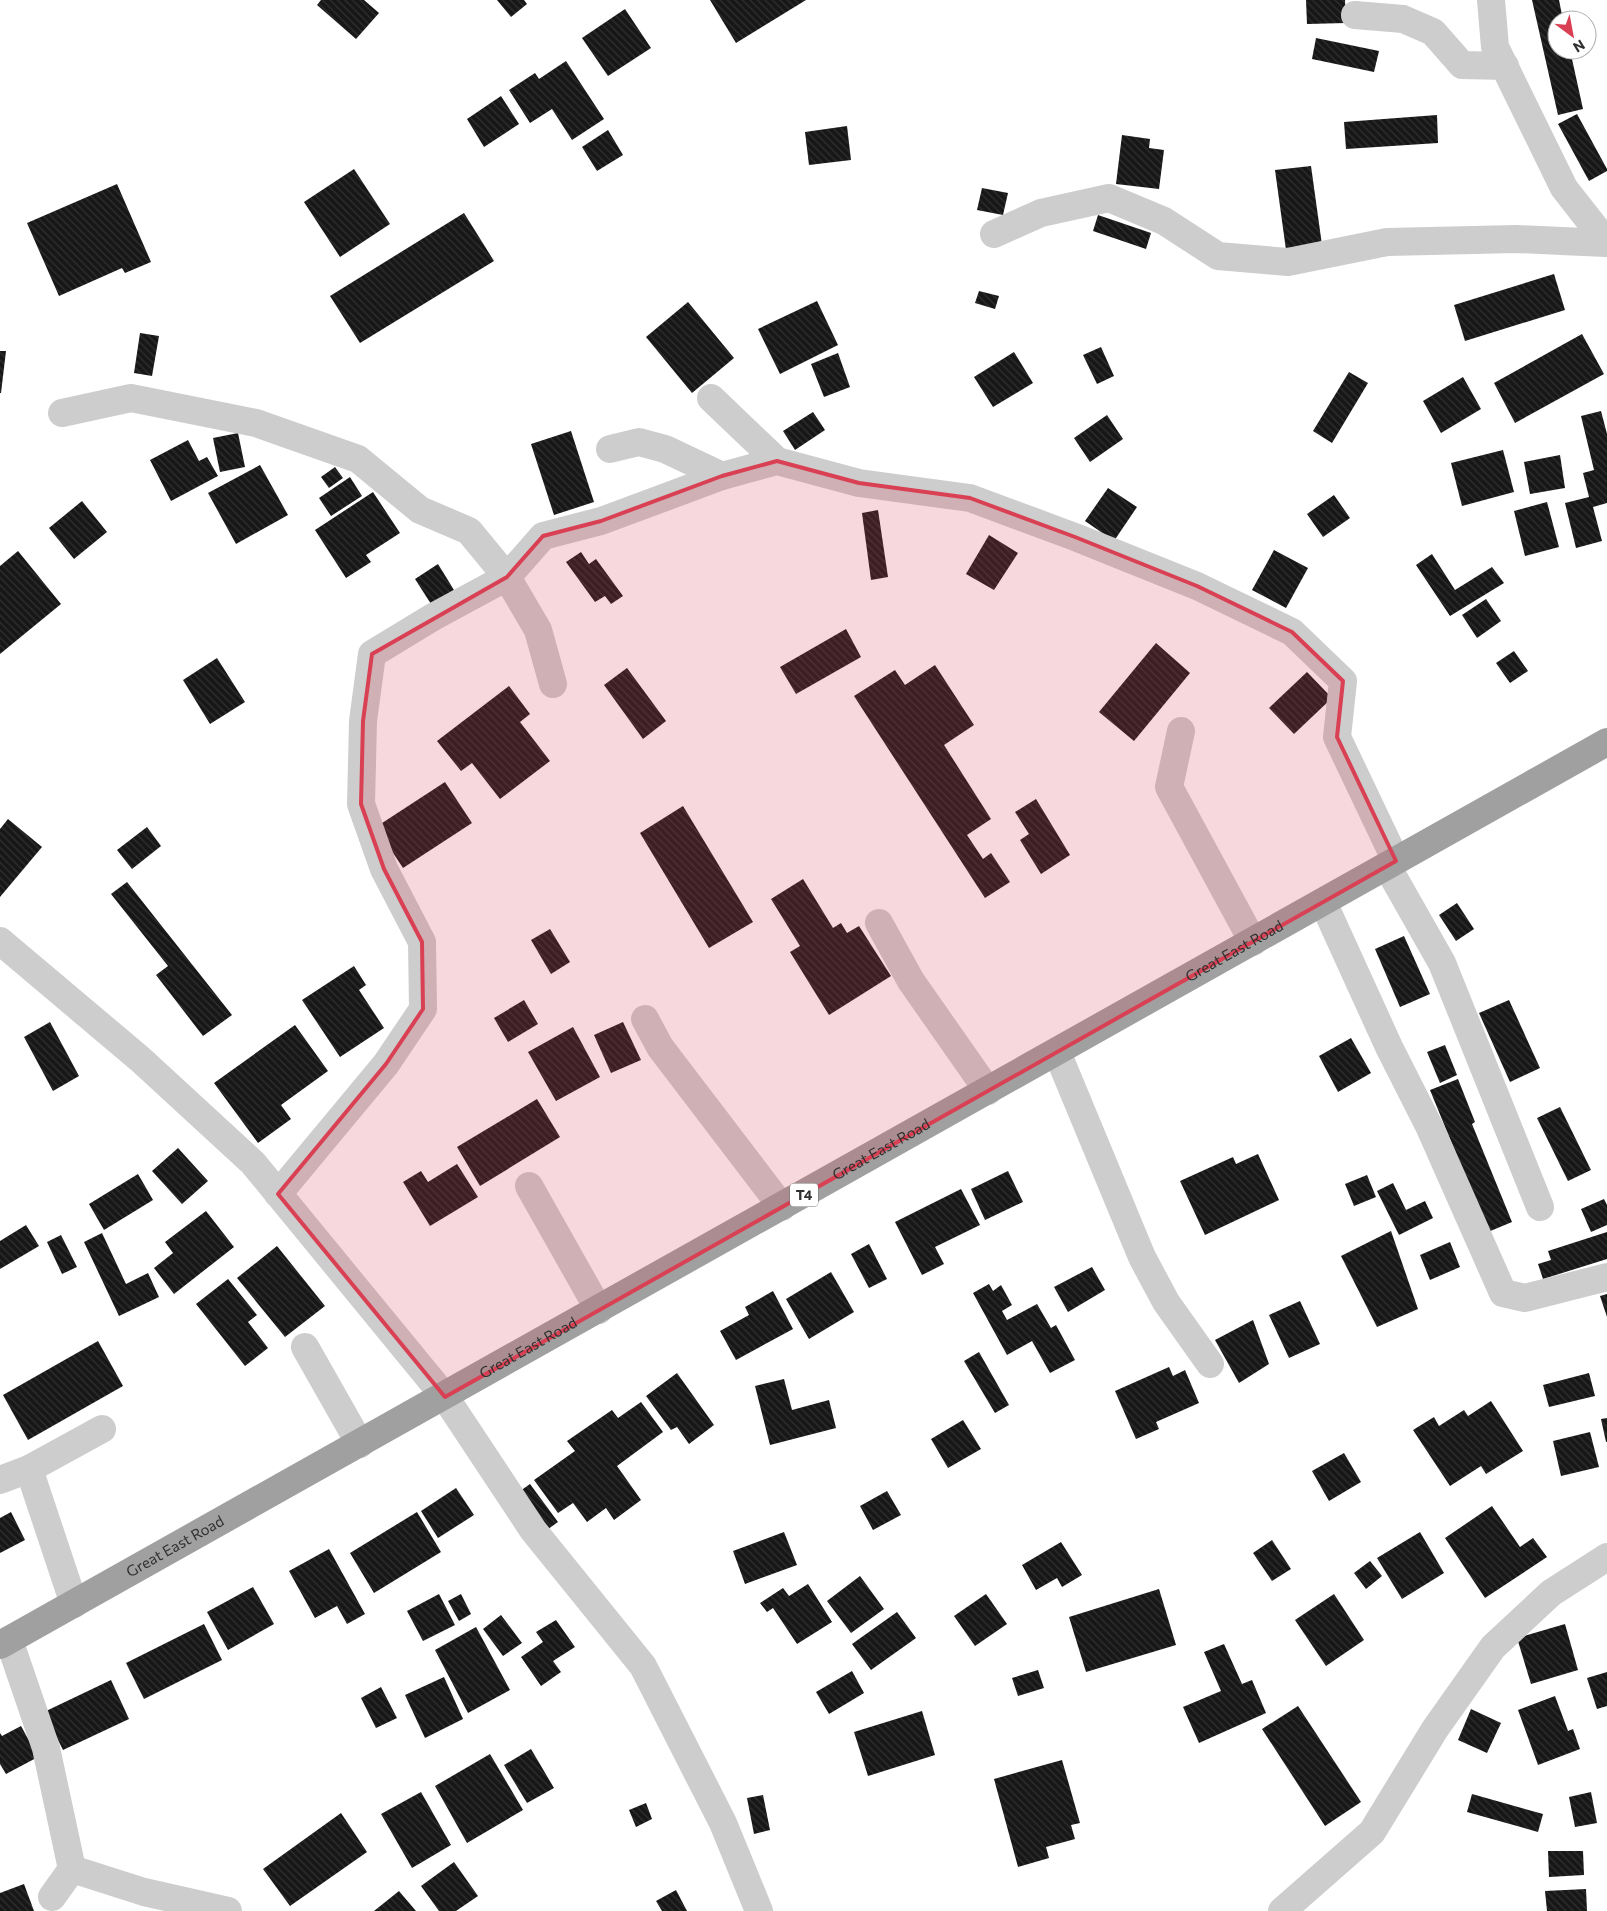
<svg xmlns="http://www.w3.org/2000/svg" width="1607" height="1911" font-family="Commissioner,sans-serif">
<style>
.building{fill:url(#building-back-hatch)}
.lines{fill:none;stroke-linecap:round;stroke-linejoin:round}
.minor{stroke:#cdcdcd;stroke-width:28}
.trunk{stroke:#a0a0a0;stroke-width:28}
.marked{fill:#d94053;fill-opacity:0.2;stroke:#d94053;stroke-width:4;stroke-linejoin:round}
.labels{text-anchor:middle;stroke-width:5;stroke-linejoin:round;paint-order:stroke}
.shield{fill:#fff;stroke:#6e6e6e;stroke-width:1}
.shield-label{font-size:14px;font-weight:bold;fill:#303030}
.street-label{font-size:15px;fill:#303030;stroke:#fff}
</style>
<defs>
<pattern id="building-back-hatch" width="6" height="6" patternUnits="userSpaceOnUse" patternTransform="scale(1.25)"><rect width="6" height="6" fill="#171717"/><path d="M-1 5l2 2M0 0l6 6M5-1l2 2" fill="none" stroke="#303030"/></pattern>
</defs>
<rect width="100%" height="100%" fill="#fff"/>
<g class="building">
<polygon points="321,0 364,0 379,13 356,39 317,5"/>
<polygon points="497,0 524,0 527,4 511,17"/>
<polygon points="710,0 806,0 736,43"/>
<polygon points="1306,0 1345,0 1346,23 1307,24"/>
<polygon points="1532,0 1559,0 1563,20 1557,20 1557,50 1570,50 1583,109 1558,115"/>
<polygon points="625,9 651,48 608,76 582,38"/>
<polygon points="1316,38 1379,51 1374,72 1312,59"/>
<polygon points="566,61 604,119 572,140 552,109 530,123 509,90 535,73 539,79"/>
<polygon points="501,96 519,124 484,147 467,119"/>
<polygon points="1577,114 1607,169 1607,171 1589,181 1558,124"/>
<polygon points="1437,115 1438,143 1346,149 1344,122"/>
<polygon points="847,126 851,160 809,165 805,132"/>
<polygon points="608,130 623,155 597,171 582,147"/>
<polygon points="1122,135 1150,139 1149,148 1164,150 1159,189 1116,184"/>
<polygon points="1311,166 1322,245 1286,250 1275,170"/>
<polygon points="354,169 390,224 340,257 304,202"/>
<polygon points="117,184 151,262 125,273 122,268 59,296 27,223"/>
<polygon points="982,188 1008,193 1003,215 977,210"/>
<polygon points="464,213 494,261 360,343 330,296"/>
<polygon points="1098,215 1151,233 1146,249 1093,231"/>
<polygon points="1554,274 1565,310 1465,341 1454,305"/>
<polygon points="979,291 999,296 995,309 975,303"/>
<polygon points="817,301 838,345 780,374 758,329"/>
<polygon points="688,302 734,358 692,393 646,337"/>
<polygon points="140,333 159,336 152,376 134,373"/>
<polygon points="1582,334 1604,374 1515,423 1494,383"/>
<polygon points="1101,347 1114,376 1097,384 1083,355"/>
<polygon points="0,351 6,351 1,393 0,393"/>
<polygon points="1014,352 1033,383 993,407 974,377"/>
<polygon points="838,353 850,387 824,397 811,364"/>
<polygon points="1349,372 1368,383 1332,443 1313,431"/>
<polygon points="1463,377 1481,409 1441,433 1423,401"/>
<polygon points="1601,411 1607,434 1607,503 1593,507 1602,541 1576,548 1565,503 1589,497 1583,473 1594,470 1581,416"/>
<polygon points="813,412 825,430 795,450 783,431"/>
<polygon points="1107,415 1123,439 1090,462 1074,438"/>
<polygon points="571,431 594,502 554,515 531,444"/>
<polygon points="238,433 245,467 220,472 213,438"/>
<polygon points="188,440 199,461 207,457 218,476 171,501 150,460"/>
<polygon points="1503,450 1514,492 1462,506 1451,463"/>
<polygon points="1560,455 1565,488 1530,494 1524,462"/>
<polygon points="260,465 288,515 236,544 208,493"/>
<polygon points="335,467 343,478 329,488 321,477"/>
<polygon points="350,477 362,496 331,516 319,498"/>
<polygon points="1108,488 1137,507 1114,541 1085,521"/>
<polygon points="373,492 400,533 366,555 371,562 346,578 315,530"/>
<polygon points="1334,495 1350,518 1323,537 1307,514"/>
<polygon points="82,501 107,532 74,559 49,528"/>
<polygon points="1547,502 1559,547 1525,556 1514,511"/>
<polygon points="878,510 888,577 871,580 862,513"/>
<polygon points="989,535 1018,553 994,590 966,574"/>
<polygon points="1274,550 1308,568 1286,608 1252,590"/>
<polygon points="18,551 61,604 0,654 0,566"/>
<polygon points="581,552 589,564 596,559 623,596 611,604 605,596 595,602 566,562"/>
<polygon points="1432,554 1455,590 1492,567 1504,583 1450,616 1416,565"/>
<polygon points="438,564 454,590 431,604 415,579"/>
<polygon points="1486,599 1501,621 1477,638 1462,615"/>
<polygon points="846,629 861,657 796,694 780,667"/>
<polygon points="1156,643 1190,673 1134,741 1099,712"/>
<polygon points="1514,651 1528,671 1510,683 1496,663"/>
<polygon points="217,658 245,702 210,724 183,680"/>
<polygon points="935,665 974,725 944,745 991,819 967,835 983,859 991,853 1010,882 985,898 854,696 895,670 905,685"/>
<polygon points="627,668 666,721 643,739 604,685"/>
<polygon points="1307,672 1332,698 1294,734 1269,708"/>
<polygon points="509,686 530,714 520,722 550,761 500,799 472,763 461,771 437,741"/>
<polygon points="445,782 472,823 403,868 376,827"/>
<polygon points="1036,799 1070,855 1041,874 1020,840 1029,834 1015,812"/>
<polygon points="683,806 753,922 709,948 640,833"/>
<polygon points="8,819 42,847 0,897 0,829"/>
<polygon points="147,827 161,846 132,869 117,850"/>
<polygon points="803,879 833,928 841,923 847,933 859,926 891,976 829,1015 790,952 800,946 771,899"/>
<polygon points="127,882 232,1015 203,1036 156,975 168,966 111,894"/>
<polygon points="1457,903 1474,929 1456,941 1439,915"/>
<polygon points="550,929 570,962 551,974 531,940"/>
<polygon points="1404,936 1430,994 1400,1007 1375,949"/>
<polygon points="354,966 366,985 359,990 384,1028 340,1057 302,1000"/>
<polygon points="524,1000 538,1024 508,1042 494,1018"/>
<polygon points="1509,1000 1540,1068 1510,1082 1479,1013"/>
<polygon points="50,1022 79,1076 53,1091 24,1037"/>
<polygon points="623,1022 641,1060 611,1073 594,1035"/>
<polygon points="295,1025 328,1071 281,1105 291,1119 258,1143 214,1083"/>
<polygon points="573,1027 600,1077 556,1101 528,1052"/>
<polygon points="1351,1038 1371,1073 1338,1092 1319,1056"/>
<polygon points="1445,1045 1457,1075 1440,1083 1427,1052"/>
<polygon points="1458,1079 1475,1122 1472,1124 1512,1222 1488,1232 1430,1090"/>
<polygon points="537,1099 560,1137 480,1186 457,1147"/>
<polygon points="1560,1107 1591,1170 1568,1181 1537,1118"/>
<polygon points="178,1148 208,1181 182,1204 152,1171"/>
<polygon points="1258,1154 1279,1200 1205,1235 1180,1181 1233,1157 1236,1164"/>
<polygon points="457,1164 478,1197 430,1226 403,1182 421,1171 428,1182"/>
<polygon points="1008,1171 1023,1202 985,1220 971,1189"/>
<polygon points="138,1174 153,1200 104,1230 89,1204"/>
<polygon points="1367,1175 1376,1197 1354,1206 1345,1184"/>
<polygon points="1393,1183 1406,1210 1425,1201 1433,1218 1399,1235 1377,1191"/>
<polygon points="961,1189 980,1225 935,1247 944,1264 922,1275 895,1222"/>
<polygon points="1604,1199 1607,1205 1607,1225 1591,1232 1581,1209"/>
<polygon points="206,1211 234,1247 174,1294 154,1268 173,1253 165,1242"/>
<polygon points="26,1225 39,1246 0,1269 0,1241"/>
<polygon points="1391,1231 1418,1309 1377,1327 1341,1256"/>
<polygon points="1607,1232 1607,1259 1543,1279 1538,1264 1551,1260 1548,1251"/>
<polygon points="102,1233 126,1284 148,1273 159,1297 119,1316 84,1242"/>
<polygon points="61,1235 77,1267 62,1274 47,1242"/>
<polygon points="1450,1242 1460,1267 1430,1280 1420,1255"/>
<polygon points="869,1244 887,1279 869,1288 851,1254"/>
<polygon points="277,1246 325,1306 285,1337 237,1278"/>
<polygon points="1092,1267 1105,1290 1068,1312 1054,1287"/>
<polygon points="831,1272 854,1312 809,1339 786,1299"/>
<polygon points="228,1279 257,1315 248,1322 268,1348 245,1366 196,1304"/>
<polygon points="989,1284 993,1291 1001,1285 1012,1305 1002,1311 1007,1320 1037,1304 1051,1328 1056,1325 1075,1360 1050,1373 1032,1341 1007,1355 973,1293"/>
<polygon points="773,1291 793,1329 736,1360 720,1331 749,1315 745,1307"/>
<polygon points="1607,1294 1607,1317 1600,1296"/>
<polygon points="1300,1301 1320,1344 1289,1358 1269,1315"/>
<polygon points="1253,1320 1269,1364 1239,1383 1215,1340"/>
<polygon points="98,1341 123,1386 28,1440 3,1395"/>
<polygon points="979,1352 1009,1405 995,1413 964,1361"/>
<polygon points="1169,1367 1173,1376 1185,1370 1199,1403 1156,1422 1159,1429 1136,1439 1115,1391"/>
<polygon points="677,1373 714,1425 689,1444 677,1427 671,1430 646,1396"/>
<polygon points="1589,1373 1595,1396 1549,1407 1543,1385"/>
<polygon points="784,1379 792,1410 829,1400 836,1428 770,1445 755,1386"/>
<polygon points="1491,1401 1523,1451 1486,1474 1481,1466 1450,1486 1413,1430 1434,1417 1439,1426 1464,1410 1468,1416"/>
<polygon points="641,1402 663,1432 617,1466 641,1500 614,1520 606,1508 587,1522 573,1503 558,1513 534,1480 575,1451 567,1441 612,1410 618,1418"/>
<polygon points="1607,1418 1607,1442 1606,1442 1601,1419"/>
<polygon points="963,1420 981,1449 948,1468 931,1439"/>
<polygon points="1590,1432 1599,1467 1561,1476 1553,1441"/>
<polygon points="1344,1453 1361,1482 1329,1501 1312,1471"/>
<polygon points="530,1484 558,1522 544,1532 516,1494"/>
<polygon points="456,1488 474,1515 438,1538 421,1511"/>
<polygon points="887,1491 901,1515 873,1530 860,1506"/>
<polygon points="1492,1506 1520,1547 1533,1538 1547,1557 1485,1598 1445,1538"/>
<polygon points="11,1512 25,1540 0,1553 0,1518"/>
<polygon points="417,1512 441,1552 374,1593 350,1553"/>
<polygon points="784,1532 797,1565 745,1584 733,1551"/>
<polygon points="1420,1532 1444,1573 1402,1599 1377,1558"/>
<polygon points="1272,1540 1291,1569 1272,1581 1253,1553"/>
<polygon points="1061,1542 1082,1575 1062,1587 1057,1578 1036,1590 1022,1565"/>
<polygon points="329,1549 365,1614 347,1624 337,1606 315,1618 289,1571"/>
<polygon points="1370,1561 1382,1576 1366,1589 1354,1573"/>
<polygon points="860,1576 884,1609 851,1633 827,1601"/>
<polygon points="808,1584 832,1622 797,1644 773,1608 767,1612 760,1603 783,1588 789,1596"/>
<polygon points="253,1587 274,1624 228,1650 207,1612"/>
<polygon points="1159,1589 1176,1645 1086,1672 1069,1617"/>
<polygon points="439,1594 455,1625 423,1641 407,1611"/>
<polygon points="461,1594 471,1614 459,1621 448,1601"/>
<polygon points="986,1594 1007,1624 975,1646 954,1616"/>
<polygon points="1334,1594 1364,1640 1326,1666 1295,1620"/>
<polygon points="897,1612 916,1638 871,1670 852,1644"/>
<polygon points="501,1615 522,1643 503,1656 483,1629"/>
<polygon points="556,1620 575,1647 553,1661 561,1672 541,1686 521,1657 543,1642 536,1632"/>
<polygon points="204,1624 222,1660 144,1699 126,1663"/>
<polygon points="1565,1624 1578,1670 1531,1684 1517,1638"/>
<polygon points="476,1627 510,1690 468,1713 435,1650"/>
<polygon points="1224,1644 1242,1684 1252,1680 1266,1713 1199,1743 1183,1707 1221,1691 1204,1652"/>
<polygon points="1038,1670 1044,1688 1018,1696 1012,1678"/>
<polygon points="852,1671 864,1693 829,1714 816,1692"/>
<polygon points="1607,1672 1607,1706 1597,1709 1587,1678"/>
<polygon points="444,1677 463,1719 425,1738 405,1695"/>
<polygon points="111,1680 129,1719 63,1750 44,1712"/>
<polygon points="381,1687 397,1718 376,1728 361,1698"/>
<polygon points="1555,1696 1568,1731 1573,1729 1580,1749 1538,1765 1518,1710"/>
<polygon points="1298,1706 1361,1802 1325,1826 1262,1729"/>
<polygon points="1471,1709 1501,1723 1487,1753 1458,1740"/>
<polygon points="922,1711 935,1755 868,1776 854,1732"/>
<polygon points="21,1726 38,1757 6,1774 0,1764 0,1733 2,1736"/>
<polygon points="531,1749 554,1788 527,1803 504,1765"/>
<polygon points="490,1754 523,1810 467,1843 435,1786"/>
<polygon points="1062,1760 1080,1823 1071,1825 1075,1839 1046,1847 1049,1858 1018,1867 994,1779"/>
<polygon points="421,1792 451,1845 412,1868 381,1814"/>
<polygon points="1591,1792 1597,1823 1575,1827 1569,1797"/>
<polygon points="1472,1794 1543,1814 1538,1832 1467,1812"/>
<polygon points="763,1795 770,1830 754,1834 747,1798"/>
<polygon points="646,1803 652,1819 636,1827 629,1810"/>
<polygon points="341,1813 367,1852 290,1906 263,1869"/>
<polygon points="1548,1851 1583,1851 1584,1875 1549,1877"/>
<polygon points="454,1862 478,1896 456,1911 439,1911 421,1886"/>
<polygon points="24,1884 34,1911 0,1911 0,1893"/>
<polygon points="1586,1889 1587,1911 1547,1911 1545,1891"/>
<polygon points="676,1890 687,1911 662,1911 656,1901"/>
<polygon points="399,1891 416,1911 374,1911"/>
</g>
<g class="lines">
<g class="minor">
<polyline points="1491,0 1495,47 1564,188 1607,243"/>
<polyline points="1355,15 1403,19 1433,32 1462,65 1505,66"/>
<polyline points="994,234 1041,213 1109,198 1164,221 1218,256 1288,262 1387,242 1516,239 1606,243"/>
<polyline points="711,398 777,461"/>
<polyline points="62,413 131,398 256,423 358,459 420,510 469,531 507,577 543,536 601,521 722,476"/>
<polyline points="610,449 639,442 665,449 722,476 777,461 859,483 970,498 1075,537 1197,586 1292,632 1343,681 1337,737 1396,861"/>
<polyline points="1181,731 1169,787 1253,942"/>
<polyline points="1387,866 1442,963 1540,1207"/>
<polyline points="1323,902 1389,1047 1430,1128 1503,1293 1525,1298 1607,1277"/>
<polyline points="879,923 911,981 988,1091"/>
<polyline points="0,941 140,1059 253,1163 445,1397 533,1530 643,1666 723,1823 759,1911"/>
<polyline points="645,1019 660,1047 782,1207"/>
<polyline points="1057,1052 1142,1257 1166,1302 1210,1364"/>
<polyline points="529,1186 599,1310"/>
<polyline points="278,1194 386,1064 423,1009 422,942 384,869 361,804 363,721 372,654 433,617 507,577 538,630 553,684"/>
<polyline points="305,1347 360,1444"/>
<polyline points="0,1480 29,1469"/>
<polyline points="74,1604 29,1469 102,1429"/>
<polyline points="9,1640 46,1748 72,1869 52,1897"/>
<polyline points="72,1869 144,1892 228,1911"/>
<polyline points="1282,1911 1372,1832 1435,1729 1493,1647 1551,1593 1607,1557"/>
</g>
<path class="trunk" id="s1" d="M0 1645 1607 742"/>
</g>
<path class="marked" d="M777 461 859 483 970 498 1075 537 1197 586 1292 632 1343 681 1337 737 1396 861 445 1397 278 1194 386 1064 423 1009 422 942 384 869 361 804 363 721 372 654 507 577 543 536 601 521 722 476Z"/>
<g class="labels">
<rect class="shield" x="790" y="1183.5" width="28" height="23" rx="4"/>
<g class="shield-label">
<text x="804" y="1200">T4</text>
</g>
<g class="street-label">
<text dy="5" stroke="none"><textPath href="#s1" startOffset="1416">Great East Road</textPath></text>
<text dy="5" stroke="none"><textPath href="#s1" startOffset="1011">Great East Road</textPath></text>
<text dy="5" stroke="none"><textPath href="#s1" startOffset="606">Great East Road</textPath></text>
<text dy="5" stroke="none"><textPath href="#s1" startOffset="201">Great East Road</textPath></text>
</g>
</g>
<g transform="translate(1572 35) rotate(148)"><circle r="24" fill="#ffffff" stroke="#acacac"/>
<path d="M0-4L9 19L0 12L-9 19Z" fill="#d94053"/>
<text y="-8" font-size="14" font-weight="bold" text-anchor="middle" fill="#303030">N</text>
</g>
</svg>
